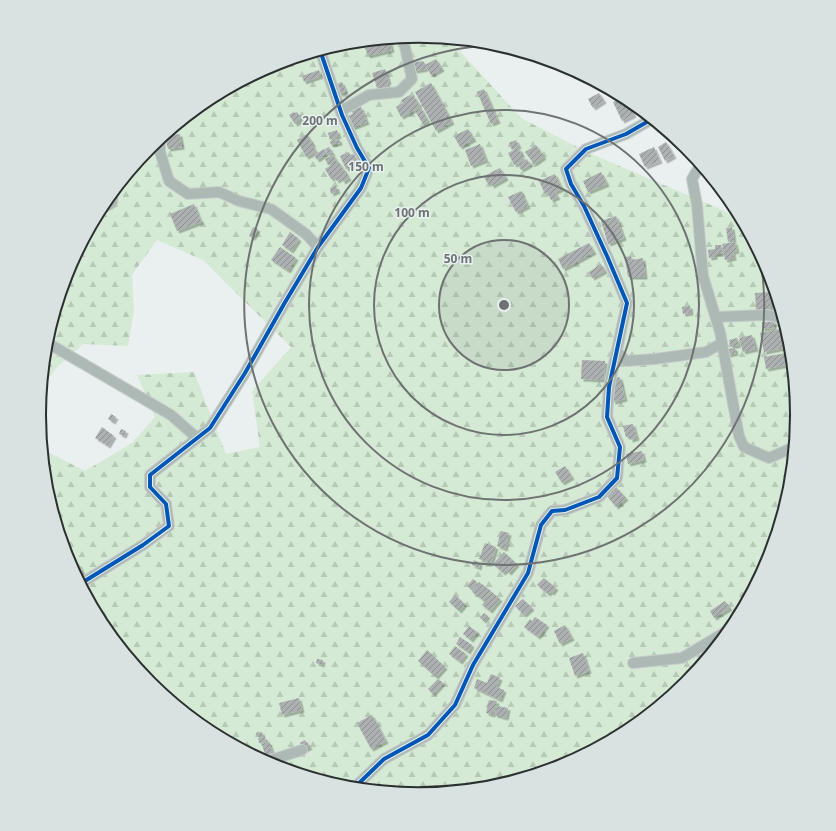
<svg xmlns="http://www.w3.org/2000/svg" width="836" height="831" font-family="'Noto Sans',sans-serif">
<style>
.forest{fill:url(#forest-firs)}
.building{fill:url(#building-hatch);filter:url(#shadow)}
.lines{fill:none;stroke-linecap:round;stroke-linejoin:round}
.minor-casing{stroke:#c8cccc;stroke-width:12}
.minor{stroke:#adb9b4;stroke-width:10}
.cycleway-casing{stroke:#e7f2f1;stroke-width:6}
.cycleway{stroke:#0057b8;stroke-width:4}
.ring{fill:none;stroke:#6e7272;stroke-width:2}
.rim{fill:none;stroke:#2b2f2f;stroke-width:2}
.centre{fill:#6e7272;stroke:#e7f2f1;stroke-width:2}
.ring-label{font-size:12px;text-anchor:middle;font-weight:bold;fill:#6e7272;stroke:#e7f2f1;stroke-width:3;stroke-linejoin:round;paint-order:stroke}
</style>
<defs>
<pattern id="forest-firs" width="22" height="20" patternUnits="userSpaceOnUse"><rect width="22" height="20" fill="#d4ead4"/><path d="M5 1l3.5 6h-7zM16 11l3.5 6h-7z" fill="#b6c9b6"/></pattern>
<pattern id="building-hatch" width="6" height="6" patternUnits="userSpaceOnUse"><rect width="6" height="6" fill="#acb0b0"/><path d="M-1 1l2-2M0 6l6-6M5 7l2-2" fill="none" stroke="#8c9090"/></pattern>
<filter id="shadow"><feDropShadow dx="2.5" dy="2.5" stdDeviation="0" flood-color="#0004"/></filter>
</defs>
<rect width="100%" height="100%" fill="#eaefef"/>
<polygon class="forest" points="418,36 449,39 521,118 589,153 741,218 769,270 790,342 797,416 790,490 769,561 733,627 686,684 629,731 563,766 492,788 418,795 344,788 273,766 207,731 149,684 102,626 67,561 46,489 42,449 85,471 132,443 155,417 137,375 194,372 226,454 260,447 252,391 291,347 203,260 157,240 132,275 134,311 128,346 83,344 56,368 41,389 46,341 67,270 103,204 150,147 207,100 273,65 344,43"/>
<g class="building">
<polygon points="382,41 383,44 390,42 392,50 368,56 365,48 375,45 375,43"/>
<polygon points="436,59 442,69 431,75 425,65"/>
<polygon points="423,61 426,69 415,71 410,63"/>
<polygon points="385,69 389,82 387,83 388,86 378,90 372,73"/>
<polygon points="319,70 321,76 304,82 302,76"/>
<polygon points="342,82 346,91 339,94 335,85"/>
<polygon points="431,83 452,122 436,131 415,92"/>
<polygon points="484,89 498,121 491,124 477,92"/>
<polygon points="599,93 604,101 593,108 588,99"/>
<polygon points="410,95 411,97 414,96 420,107 401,117 396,107 403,103 401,100"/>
<polygon points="624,97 626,99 634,115 622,121 613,102"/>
<polygon points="361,107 367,122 349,129 344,117 353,114 351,110"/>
<polygon points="421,108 428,121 423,124 415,111"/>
<polygon points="294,112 295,113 297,112 301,118 299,119 300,121 295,124 289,115"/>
<polygon points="468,129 474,139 460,147 454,136"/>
<polygon points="337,130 339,136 330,140 328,133"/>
<polygon points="180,134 182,147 168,149 165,136"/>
<polygon points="307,134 316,152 306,157 297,140"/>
<polygon points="339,139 340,143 331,145 330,141"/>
<polygon points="516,140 519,146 512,150 509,143"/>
<polygon points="666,142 674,156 665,161 658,147"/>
<polygon points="480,144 486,160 471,166 465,150"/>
<polygon points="536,145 544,157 534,164 525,152"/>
<polygon points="329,147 333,154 329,156 325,149"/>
<polygon points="654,147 660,161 645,167 639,154"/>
<polygon points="518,148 524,160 514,165 508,153"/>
<polygon points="324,149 327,153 317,160 314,155"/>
<polygon points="349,152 350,155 354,154 358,164 346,169 340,156"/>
<polygon points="333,155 336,160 328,165 325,159"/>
<polygon points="527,159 530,165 521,170 518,164"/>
<polygon points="338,161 349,178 343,182 341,178 337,181 334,177 331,179 325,169"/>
<polygon points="500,168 506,178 492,186 489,181 487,183 484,176"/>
<polygon points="601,172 607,184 588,192 583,181"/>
<polygon points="555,174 562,189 555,192 558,197 551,200 547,192 545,194 539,181"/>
<polygon points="336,186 338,191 331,194 330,188"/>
<polygon points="521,191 528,206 516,212 508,197"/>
<polygon points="194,204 201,222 177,231 170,214"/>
<polygon points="616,216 624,238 608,244 601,221"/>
<polygon points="253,227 258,229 253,238 249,236"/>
<polygon points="732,227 734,241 728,242 726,228"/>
<polygon points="290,232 299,239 291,251 282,245"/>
<polygon points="735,242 737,251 733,252 734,258 725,260 722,244"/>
<polygon points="589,243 594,252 563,269 558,259"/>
<polygon points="715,245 721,245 723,253 715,254 715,257 709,258 708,250 715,249"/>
<polygon points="280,247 296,258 288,271 271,260"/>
<polygon points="631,256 632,260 643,258 645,277 628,277 625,257"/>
<polygon points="601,264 605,271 592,278 589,272"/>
<polygon points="770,292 771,309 756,310 755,293"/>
<polygon points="690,306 691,313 683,314 682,307"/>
<polygon points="762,322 774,322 774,328 762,329"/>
<polygon points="780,329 784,348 764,352 760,333"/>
<polygon points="787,332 790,342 791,345 788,345"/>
<polygon points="752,335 756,349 743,352 739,338"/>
<polygon points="737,338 739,345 731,347 729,340"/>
<polygon points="735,348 736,353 728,355 727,349"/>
<polygon points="791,352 792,364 766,369 764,357"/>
<polygon points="582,360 605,361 604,380 581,379"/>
<polygon points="620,377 625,399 613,402 608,380"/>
<polygon points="111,414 116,417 113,422 108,419"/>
<polygon points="633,424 637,438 630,440 630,436 626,437 623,426"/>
<polygon points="102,427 114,436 108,446 95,438"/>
<polygon points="121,429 126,431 124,436 119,434"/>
<polygon points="642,451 644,460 628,464 626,454"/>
<polygon points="565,466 572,477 562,483 555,472"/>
<polygon points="616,487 626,498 616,507 606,495"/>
<polygon points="501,531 509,533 505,549 497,546"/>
<polygon points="485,543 496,547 491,563 479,559"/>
<polygon points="504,552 517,564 509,573 506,570 503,573 493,564"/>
<polygon points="474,560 480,563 479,568 472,565"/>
<polygon points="79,564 83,573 76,576 73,567"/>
<polygon points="544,578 556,588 552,593 550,592 548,594 537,585"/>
<polygon points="473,579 477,582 472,590 467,586"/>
<polygon points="479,582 491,591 483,600 472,592"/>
<polygon points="492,592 500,599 490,611 482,605"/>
<polygon points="455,595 465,604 459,611 449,602"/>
<polygon points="523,599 532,608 524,615 515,606"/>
<polygon points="725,601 730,608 714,618 710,611"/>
<polygon points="484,613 488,616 484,621 480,618"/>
<polygon points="535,617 547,625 538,637 524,627 530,619 532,621"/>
<polygon points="565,625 572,638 560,644 554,631"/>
<polygon points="469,626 477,632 471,640 463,634"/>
<polygon points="460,637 472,645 468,652 456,644"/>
<polygon points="455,646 466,654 460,662 449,654"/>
<polygon points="427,650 445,667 436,677 418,661"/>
<polygon points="583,653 589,671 575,676 569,658"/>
<polygon points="317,659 323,660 322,665 316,663"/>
<polygon points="491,674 500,678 496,687 504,690 500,700 474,688 477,679 487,683"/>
<polygon points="438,679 443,683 433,694 428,689"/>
<polygon points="299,698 302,710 282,715 279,703"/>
<polygon points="489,700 497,701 493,715 486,713"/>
<polygon points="497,706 508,708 506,718 495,715"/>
<polygon points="372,715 386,741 371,749 357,723"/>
<polygon points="262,732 263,736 257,737 256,733"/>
<polygon points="265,737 266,742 259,743 258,738"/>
<polygon points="305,740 310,747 304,750 300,743"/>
<polygon points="269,742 273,753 265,755 262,744"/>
</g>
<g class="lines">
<g class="minor-casing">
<g id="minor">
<polyline points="341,111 369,95 399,92 412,79 403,38"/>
<polyline points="160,139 160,152 169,181 188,194 219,192 239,201 271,209 306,234 318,247"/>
<polyline points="701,164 692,179 697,205 703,276 720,332 739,436 744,447 769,458 794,447"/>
<polyline points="99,210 112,203 113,191"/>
<polyline points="716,317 766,315 783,318"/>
<polyline points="46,342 171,415 197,438"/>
<polyline points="617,352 626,361 655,359 706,352 722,343"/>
<polyline points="80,584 143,545 169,526 166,504 150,487 150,475 210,428 245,373 284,304 318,247 361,188 369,168 357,148 342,115 321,53"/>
<polyline points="633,663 682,658 732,628"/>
<polyline points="265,762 302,750"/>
<polyline points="351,788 355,787 384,759 428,735 455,705 473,665 528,573 541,525 552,511 565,510 599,497 617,478 620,447 607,417 609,387 627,303 607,256 584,206 571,184 566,169 586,149 626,134 652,119"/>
</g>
</g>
<use href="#minor" class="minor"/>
<g class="cycleway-casing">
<g id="cycleway">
<polyline points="80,584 143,545 169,526 166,504 150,487 150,475 210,428 245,373 284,304 318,247 361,188 369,168 357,148 342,115 321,53"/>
<polyline points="351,788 355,787 384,759 428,735 455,705 473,665 528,573 541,525 552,511 565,510 599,497 617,478 620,447 607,417 609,387 627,303 607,256 584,206 571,184 566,169 586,149 626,134 652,119"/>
</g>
</g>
<use href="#cycleway" class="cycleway"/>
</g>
<circle cx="504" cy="305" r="65" fill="#6e7272" fill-opacity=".12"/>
<g class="ring">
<circle cx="504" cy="305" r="65"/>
<circle cx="504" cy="305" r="130"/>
<circle cx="504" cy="305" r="195"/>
<path d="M759 253A260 260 0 1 1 497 45"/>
</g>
<path d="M0 0H836V831H0ZM46 415a372 372 0 1 1 744 0a372 372 0 1 1-744 0Z" fill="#d8e2e1" fill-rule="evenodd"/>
<path class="rim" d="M46 415a372 372 0 1 1 744 0a372 372 0 1 1-744 0Z"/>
<circle cx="504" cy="305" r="6" class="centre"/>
<g class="ring-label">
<text x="320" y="125">200 m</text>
<text x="366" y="171">150 m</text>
<text x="412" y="217">100 m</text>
<text x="458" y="263">50 m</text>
</g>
</svg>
